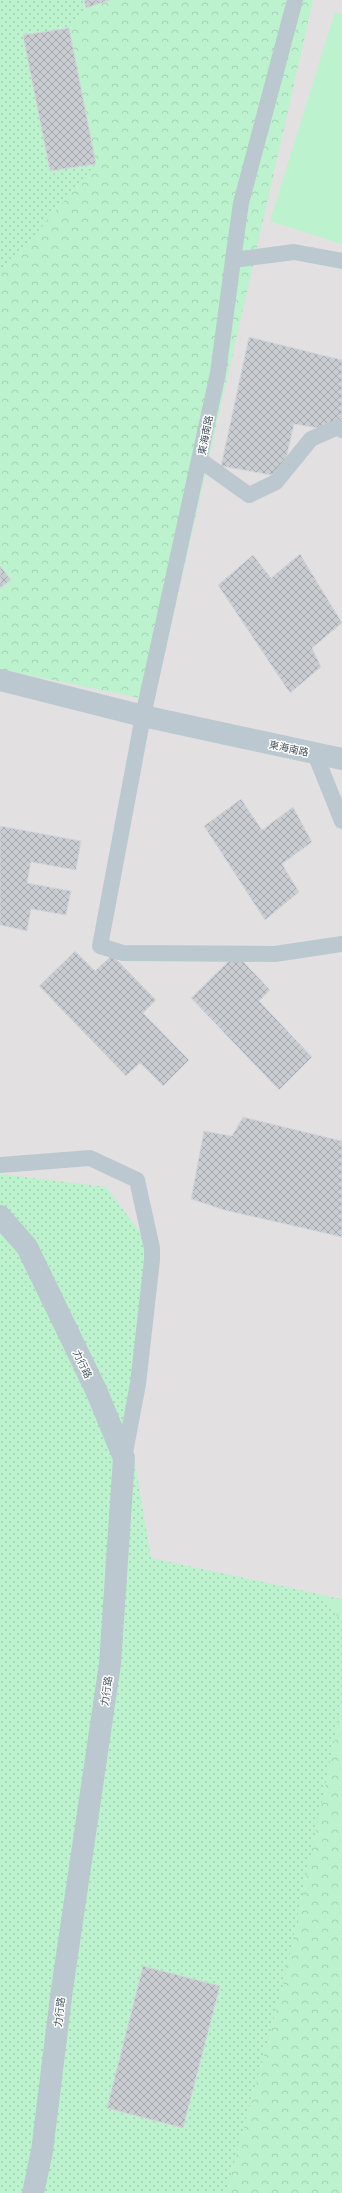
<svg xmlns="http://www.w3.org/2000/svg" width="342" height="2193" font-family="Figtree,'Noto Sans TC',sans-serif">
<style>
.education{fill:#e3e0e2}
.green{fill:url(#green-dots)}
.forest{fill:url(#forest-crowns)}
.pitch{fill:#bcf2ce}
.building{fill:url(#building-cross-hatch);stroke:#d3d6db}
.lines{fill:none;stroke-linecap:round;stroke-linejoin:round}
.lane{stroke:#bcc8cf;stroke-width:16}
.street{stroke:#bcc8cf;stroke-width:22}
.labels{text-anchor:middle;stroke-width:3;stroke-linejoin:round;paint-order:stroke}
.street-label{font-size:10px;fill:#46545e;stroke:#fff}
</style>
<defs>
<pattern id="green-dots" width="8" height="8" patternUnits="userSpaceOnUse"><rect width="8" height="8" fill="#bcf2ce"/><path d="M2 2h.1M6 6h.1" fill="none" stroke="#a3d1b3" stroke-width="1.8" stroke-linecap="round"/></pattern>
<pattern id="forest-crowns" width="20" height="18" patternUnits="userSpaceOnUse"><rect width="20" height="18" fill="#bcf2ce"/><path d="M2 6a3 3 0 1 1 6 0M12 15a3 3 0 1 1 6 0" fill="none" stroke="#a3d1b3"/></pattern>
<pattern id="building-cross-hatch" width="8" height="8" patternUnits="userSpaceOnUse"><rect width="8" height="8" fill="#c9cdd2"/><path d="M0 0l8 8M0 8l8-8" fill="none" stroke="#a5a9ae"/></pattern>
</defs>
<rect width="100%" height="100%" fill="#f2eff0"/>
<rect class="education" x="0" y="0" width="342" height="2193"/>
<g class="green">
<polygon points="0,0 84,0 86,8 96,164 0,275"/>
<polygon points="0,1174 106,1187 152,1248 129,1428 151,1558 319,1594 342,1621 342,1707 284,1982 226,2193 0,2193"/>
</g>
<g class="forest">
<polygon points="84,0 313,0 154,701 0,669 0,275 96,164 69,28 86,8"/>
<polygon points="319,1594 342,1599 342,1621"/>
<polygon points="342,1707 342,2193 226,2193 284,1982"/>
</g>
<polygon class="pitch" points="335,12 342,14 342,244 270,221"/>
<g class="building">
<polygon points="84,0 110,0 86,8"/>
<polygon points="69,28 96,164 50,171 23,35"/>
<polygon points="249,337 342,360 342,432 294,424 282,477 221,466"/>
<polygon points="300,554 342,623 312,648 321,667 290,693 218,585 253,555 271,578"/>
<polygon points="0,566 11,580 0,588"/>
<polygon points="241,799 262,830 293,807 312,842 282,864 299,892 265,920 204,826"/>
<polygon points="0,826 81,841 76,870 31,862 27,883 71,891 66,915 31,909 27,931 0,925"/>
<polygon points="75,951 95,971 112,955 156,1000 143,1013 189,1060 163,1086 140,1063 126,1076 39,986"/>
<polygon points="236,954 270,990 259,1001 312,1057 279,1090 191,998"/>
<polygon points="243,1117 342,1141 342,1237 224,1210 191,1199 204,1131 232,1136"/>
<polygon points="143,1966 220,1986 183,2128 107,2108"/>
</g>
<g class="lines">
<g class="lane">
<polyline points="233,260 241,203 295,0"/>
<polyline points="342,261 294,252 233,260 218,373 143,716 100,946 123,953 275,954 342,944"/>
<polyline points="200,460 249,495 276,482 311,439 338,427 342,430"/>
<polyline points="315,754 342,821"/>
<polyline points="0,1165 90,1158 137,1180 152,1248 152,1260 138,1384 124,1458"/>
</g>
<g class="street">
<polyline points="0,680 143,716 342,759"/>
<polyline points="0,1216 27,1247 96,1390 124,1458 110,1664 62,1989 42,2151 33,2193"/>
</g>
</g>
<g class="labels">
<g class="street-label">
<text transform="translate(205 435) rotate(-79)" y="4">東海南路</text>
<text transform="translate(289 748) rotate(12)" y="4">東海南路</text>
<text transform="translate(83 1364) rotate(64)" y="4">力行路</text>
<text transform="translate(106 1691) rotate(-82)" y="4">力行路</text>
<text transform="translate(59 2012) rotate(-83)" y="4">力行路</text>
</g>
</g>
</svg>
